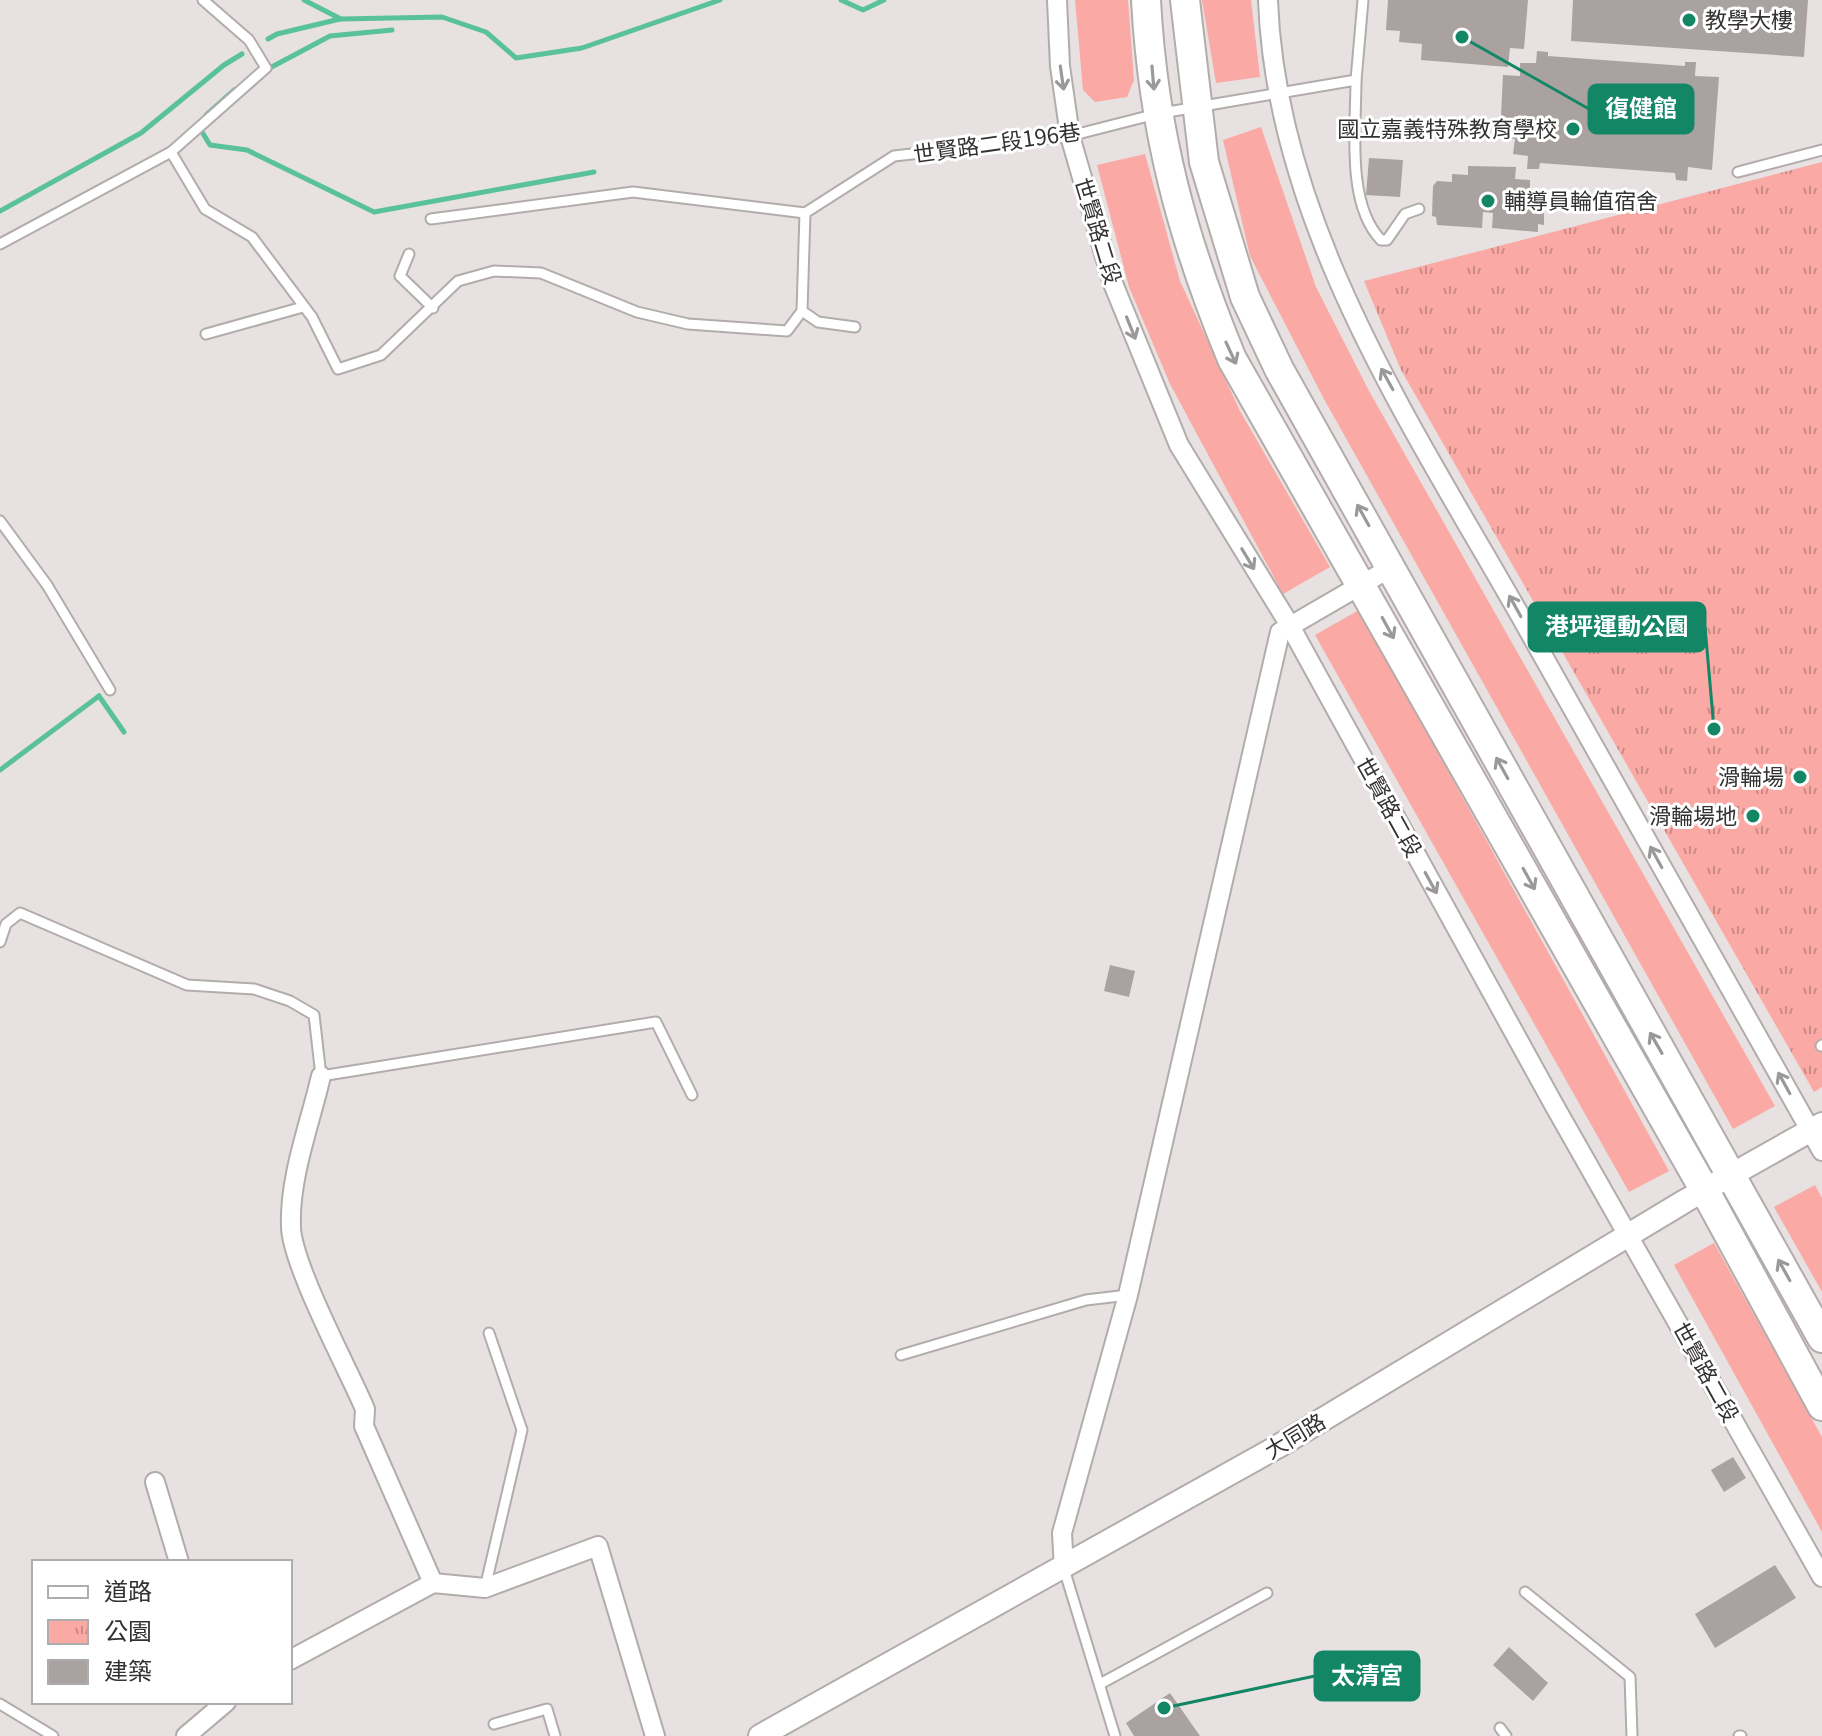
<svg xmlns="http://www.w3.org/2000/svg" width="1822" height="1736" font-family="Georgia,'Noto Sans TC',serif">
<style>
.green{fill:#faa9a4}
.park{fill:url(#park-tufts)}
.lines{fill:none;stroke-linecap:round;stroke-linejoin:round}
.stream{stroke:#5ac19d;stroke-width:5}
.building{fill:#a9a2a1}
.service-casing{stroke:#b2acab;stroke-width:13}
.minor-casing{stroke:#b2acab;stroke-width:22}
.tertiary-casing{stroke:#b2acab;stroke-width:26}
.primary-casing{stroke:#b2acab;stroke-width:32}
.service{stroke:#fff;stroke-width:9}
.minor{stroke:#fff;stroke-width:18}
.tertiary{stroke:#fff;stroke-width:22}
.primary{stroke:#fff;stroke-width:28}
.oneway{stroke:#9a9898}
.poi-dot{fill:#138666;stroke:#fff;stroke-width:3}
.labels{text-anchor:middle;stroke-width:6;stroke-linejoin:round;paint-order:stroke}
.poi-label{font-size:22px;fill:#343231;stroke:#fff;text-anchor:end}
.street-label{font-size:22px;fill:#343231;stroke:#fff}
.leader{fill:none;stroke:#138666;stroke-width:3}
.callout-dot{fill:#138666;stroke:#fff;stroke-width:3}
.callout{fill:#138666;stroke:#138666;stroke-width:3}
.callout-label{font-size:24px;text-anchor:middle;font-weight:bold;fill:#fff}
</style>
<defs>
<pattern id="park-tufts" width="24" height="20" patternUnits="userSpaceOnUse" patternTransform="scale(2)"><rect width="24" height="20" fill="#faa9a4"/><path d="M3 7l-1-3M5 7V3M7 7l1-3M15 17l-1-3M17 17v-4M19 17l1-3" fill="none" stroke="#cb8a86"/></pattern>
</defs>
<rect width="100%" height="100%" fill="#e8e1e1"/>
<g class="green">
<polygon points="1075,0 1128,0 1134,80 1127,97 1095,102 1083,90"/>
<polygon points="1202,0 1251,0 1260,77 1216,83"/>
<polygon points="1261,127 1316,287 1369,391 1775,1106 1733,1129 1324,399 1250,256 1223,140"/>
<polygon points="1145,154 1180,281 1240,411 1330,567 1283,594 1170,384 1129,287 1097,165"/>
<polygon points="1359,610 1669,1171 1629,1192 1315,635"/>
<polygon points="1815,1185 1822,1198 1822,1292 1774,1207"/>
<polygon points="1714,1243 1822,1437 1822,1532 1674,1265"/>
</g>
<polygon class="park" points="1822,162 1822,1087 1814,1092 1401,370 1364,281"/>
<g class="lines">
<g class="stream">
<polyline points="304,0 341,19 442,17 486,32 516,58 582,48 720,0"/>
<polyline points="841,0 863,10 884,0"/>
<polyline points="268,39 277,34 340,19"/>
<polyline points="266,70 330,36 392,30"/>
<polyline points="206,115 234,90"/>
<polyline points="199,127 210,145 247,150 374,212 594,172"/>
<polyline points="0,211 141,133 224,65 242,54"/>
<polyline points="99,696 124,732"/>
<polyline points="0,770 99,696"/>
</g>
</g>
<g class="building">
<polygon points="1388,0 1528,0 1524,49 1510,48 1508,67 1421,60 1422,44 1399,42 1400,31 1386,30"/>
<polygon points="1573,0 1808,0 1804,57 1571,41"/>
<polygon points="1537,51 1548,52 1548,56 1685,66 1685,62 1696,62 1695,76 1719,77 1712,170 1688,167 1687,181 1676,180 1675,173 1540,163 1539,169 1527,169 1528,156 1513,154 1515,139 1500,137 1503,75 1520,76 1520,63 1536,63"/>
<polygon points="1369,158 1403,160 1400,197 1366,195"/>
<polygon points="1468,166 1516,167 1515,179 1530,180 1530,189 1544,190 1544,225 1538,224 1538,232 1492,228 1493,213 1483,212 1482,228 1437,225 1436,217 1432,216 1433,186 1437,181 1452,182 1452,174 1468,175"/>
<polygon points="1110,965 1135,971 1129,997 1104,991"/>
<polygon points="1733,1457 1746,1478 1724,1492 1711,1470"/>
<polygon points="1775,1565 1796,1598 1715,1648 1695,1614"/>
<polygon points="1509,1647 1548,1683 1533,1701 1493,1665"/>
<polygon points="1170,1693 1200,1736 1134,1736 1126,1723"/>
</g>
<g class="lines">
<g class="service-casing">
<g id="service">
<path d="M1356 80C1356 127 1346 204 1381 240H1387L1405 214 1419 209"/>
<polyline points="171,152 205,209 252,237 312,317 338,369 381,355 458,281 494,271 541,273 637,312 688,324 787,331 802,311 805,213 894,156 1070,136 1156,114 1356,80 1363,0"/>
<polyline points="1738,172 1822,150"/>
<polyline points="431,219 633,192 805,213"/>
<polyline points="0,244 171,152 266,68 249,40 203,0"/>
<polyline points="409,254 400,276 433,308"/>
<polyline points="802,311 818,322 855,327"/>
<polyline points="206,334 303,307"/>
<polyline points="0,521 47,585 110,690"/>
<polyline points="0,942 6,924 20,913 187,985 254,989 290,1001 314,1015 321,1076 656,1022 692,1095"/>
<polyline points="1821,1046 1822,1045"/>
<polyline points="901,1355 1086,1300 1128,1295"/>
<polyline points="1064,1569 1115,1736"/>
<polyline points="485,1588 522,1430 489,1333"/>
<polyline points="1525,1592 1630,1677 1632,1736"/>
<polyline points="1100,1684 1267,1593"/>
<polyline points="0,1704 53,1736"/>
<polyline points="494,1724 547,1709 555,1736"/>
<polyline points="1500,1728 1506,1736"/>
<polyline points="1739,1736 1741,1736"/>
</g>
</g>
<g class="minor-casing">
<g id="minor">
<polyline points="1057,0 1060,66 1070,136 1112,281 1179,445 1289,624 1554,1105 1822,1577"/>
<path d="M1268 0C1276 230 1421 439 1530 633 1627 806 1724 979 1822 1151"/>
<path d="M321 1076C310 1124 289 1177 291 1227 292 1265 348 1369 365 1409L364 1426 433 1583"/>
<polyline points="155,1482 179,1562"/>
<polyline points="1064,1569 1062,1533 1128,1295 1280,632 1392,567"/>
<polyline points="290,1660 433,1583 485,1588 598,1546 655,1736"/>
<polyline points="186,1736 226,1702"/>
</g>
</g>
<g class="tertiary-casing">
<polyline id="tertiary" points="760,1736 1277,1447 1685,1201 1822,1124"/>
</g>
<g class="primary-casing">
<g id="primary">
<path d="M1146 0C1153 131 1182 238 1232 359L1705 1191 1822 1406"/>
<polyline points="1185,0 1204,162 1245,297 1279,369 1822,1338"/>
</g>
</g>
<use href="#service" class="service"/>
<use href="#minor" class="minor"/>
<use href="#tertiary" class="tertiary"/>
<use href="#primary" class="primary"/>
</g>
<defs><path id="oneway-shaft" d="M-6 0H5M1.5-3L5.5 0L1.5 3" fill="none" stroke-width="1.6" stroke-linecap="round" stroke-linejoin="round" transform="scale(2)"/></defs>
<g class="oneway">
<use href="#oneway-shaft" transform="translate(1062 78) rotate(82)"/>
<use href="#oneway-shaft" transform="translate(1153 78) rotate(85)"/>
<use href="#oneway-shaft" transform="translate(1131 328) rotate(68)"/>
<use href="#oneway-shaft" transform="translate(1231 353) rotate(65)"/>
<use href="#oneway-shaft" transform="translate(1387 379) rotate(-119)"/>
<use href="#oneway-shaft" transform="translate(1363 515) rotate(-119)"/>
<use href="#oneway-shaft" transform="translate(1248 559) rotate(59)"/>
<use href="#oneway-shaft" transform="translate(1515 606) rotate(-119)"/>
<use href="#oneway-shaft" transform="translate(1388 628) rotate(61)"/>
<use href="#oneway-shaft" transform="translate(1502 768) rotate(-119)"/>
<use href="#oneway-shaft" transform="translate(1656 857) rotate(-119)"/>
<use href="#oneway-shaft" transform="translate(1529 879) rotate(61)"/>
<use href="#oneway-shaft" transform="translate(1431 883) rotate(61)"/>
<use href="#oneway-shaft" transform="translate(1656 1043) rotate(-120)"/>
<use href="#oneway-shaft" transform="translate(1784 1083) rotate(-119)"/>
<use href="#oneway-shaft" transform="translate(1784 1270) rotate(-119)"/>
</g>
<g class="poi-dot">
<circle cx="1689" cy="20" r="8"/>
<circle cx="1573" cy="129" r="8"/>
<circle cx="1488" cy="201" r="8"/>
<circle cx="1800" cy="777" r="8"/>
<circle cx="1753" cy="816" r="8"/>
</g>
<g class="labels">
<g class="poi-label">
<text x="1705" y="28" text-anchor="start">教學大樓</text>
<text x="1557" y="137">國立嘉義特殊教育學校</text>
<text x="1504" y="209" text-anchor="start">輔導員輪值宿舍</text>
<text x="1784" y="785">滑輪場</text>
<text x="1737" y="824">滑輪場地</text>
</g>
<g class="street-label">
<text transform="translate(997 143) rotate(-8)" y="8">世賢路二段196巷</text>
<text transform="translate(1098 231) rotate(73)" y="8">世賢路二段</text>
<text transform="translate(1389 807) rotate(61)" y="8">世賢路二段</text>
<text transform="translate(1706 1372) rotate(61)" y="8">世賢路二段</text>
<text transform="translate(1295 1436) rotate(-31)" y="8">大同路</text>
</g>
</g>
<path class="leader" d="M1462 37L1589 109M1714 729L1705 627M1164 1708L1315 1676"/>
<g class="callout-dot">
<circle cx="1462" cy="37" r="8"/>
<circle cx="1714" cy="729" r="8"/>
<circle cx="1164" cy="1708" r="8"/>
</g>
<g class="callout">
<rect x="1589" y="85" width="104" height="48" rx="8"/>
<rect x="1529" y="603" width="176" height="48" rx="8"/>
<rect x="1315" y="1652" width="104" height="48" rx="8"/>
</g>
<g class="callout-label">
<text x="1641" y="117">復健館</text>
<text x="1617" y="635">港坪運動公園</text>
<text x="1367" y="1684">太清宮</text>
</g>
<rect x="32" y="1560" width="260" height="144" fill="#ffffff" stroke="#aeadad" stroke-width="2"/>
<rect x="48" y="1586" width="40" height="12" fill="#ffffff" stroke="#aeadad" stroke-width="2"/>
<text x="104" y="1600" font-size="24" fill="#343231">道路</text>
<rect x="48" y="1620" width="40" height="24" fill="url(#park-tufts)" stroke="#aeadad" stroke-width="2"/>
<text x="104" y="1640" font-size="24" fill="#343231">公園</text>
<rect x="48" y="1660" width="40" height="24" fill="#a9a2a1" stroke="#aeadad" stroke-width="2"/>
<text x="104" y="1680" font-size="24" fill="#343231">建築</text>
</svg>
